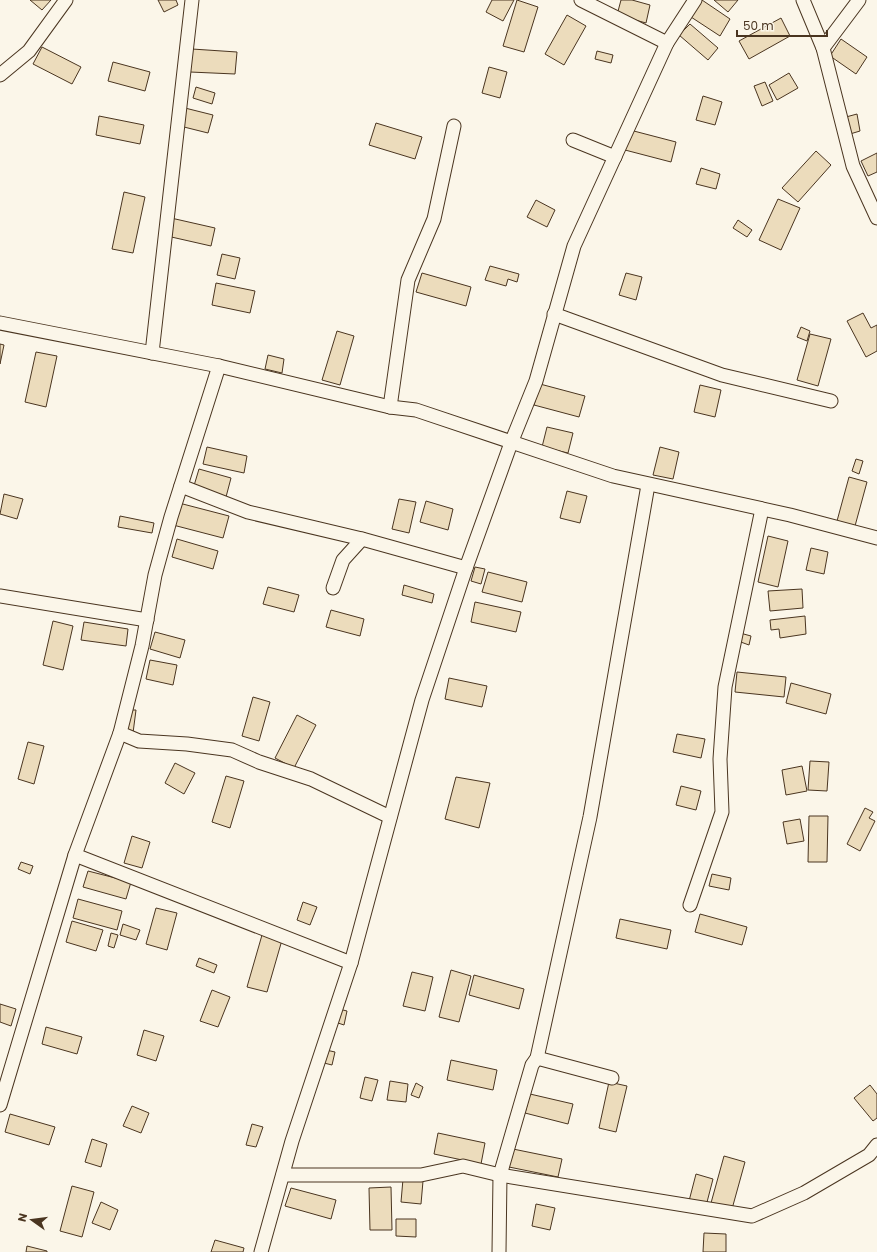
<svg xmlns="http://www.w3.org/2000/svg" width="877" height="1252" font-family="Poppins,sans-serif">
<style>
.building{fill:#ecdcbc;stroke:#4a3520}
.lines{fill:none;stroke-linecap:round;stroke-linejoin:round}
.minor-casing{stroke:#4a3520;stroke-width:15}
.minor{stroke:#fbf6e9;stroke-width:13}
</style>
<rect width="100%" height="100%" fill="#fbf6e9"/>
<g class="building">
<polygon points="30,0 51,0 42,10"/>
<polygon points="158,0 176,0 178,5 164,12"/>
<polygon points="492,0 514,0 503,21 486,12"/>
<polygon points="517,0 538,7 524,52 503,46"/>
<polygon points="621,0 632,0 650,5 646,23 617,15"/>
<polygon points="702,0 730,19 720,36 691,17"/>
<polygon points="714,0 738,0 728,12"/>
<polygon points="567,15 586,26 564,65 545,54"/>
<polygon points="781,18 790,36 749,59 739,41"/>
<polygon points="690,24 718,48 708,60 679,35"/>
<polygon points="841,39 867,57 856,74 830,56"/>
<polygon points="42,47 81,67 72,84 33,64"/>
<polygon points="192,49 237,52 235,74 190,72"/>
<polygon points="597,51 613,55 611,63 595,59"/>
<polygon points="113,62 150,72 145,91 108,81"/>
<polygon points="489,67 507,72 500,98 482,93"/>
<polygon points="789,73 798,88 777,100 769,85"/>
<polygon points="765,82 773,101 762,106 754,86"/>
<polygon points="196,87 215,93 212,104 193,98"/>
<polygon points="703,96 722,102 715,125 696,120"/>
<polygon points="185,108 213,115 208,133 180,126"/>
<polygon points="857,114 860,131 850,134 846,117"/>
<polygon points="99,116 144,125 140,144 96,135"/>
<polygon points="376,123 422,137 415,159 369,145"/>
<polygon points="630,130 676,142 671,162 625,150"/>
<polygon points="816,151 831,165 798,202 782,188"/>
<polygon points="877,153 877,172 868,176 861,161"/>
<polygon points="701,168 720,174 716,189 696,184"/>
<polygon points="124,192 145,197 133,253 112,249"/>
<polygon points="778,199 800,208 781,250 759,240"/>
<polygon points="536,200 555,210 547,227 527,217"/>
<polygon points="171,218 215,228 211,246 167,236"/>
<polygon points="738,220 752,230 747,237 733,228"/>
<polygon points="222,254 240,258 235,279 217,275"/>
<polygon points="490,266 519,274 517,282 508,279 506,286 485,280"/>
<polygon points="422,273 471,287 466,306 416,292"/>
<polygon points="626,273 642,277 636,300 619,295"/>
<polygon points="216,283 255,291 250,313 212,305"/>
<polygon points="863,313 871,328 877,325 877,351 866,357 847,321"/>
<polygon points="801,327 810,331 807,341 797,337"/>
<polygon points="337,331 354,336 340,385 322,380"/>
<polygon points="810,334 831,339 818,386 797,380"/>
<polygon points="0,344 4,345 0,364"/>
<polygon points="36,352 57,356 46,407 25,402"/>
<polygon points="268,355 284,359 282,373 265,369"/>
<polygon points="540,384 585,396 579,417 534,405"/>
<polygon points="700,385 721,390 715,417 694,412"/>
<polygon points="547,427 573,433 568,453 542,447"/>
<polygon points="207,447 247,456 244,473 203,464"/>
<polygon points="660,447 679,452 673,479 653,475"/>
<polygon points="856,459 863,461 859,474 852,471"/>
<polygon points="199,469 231,478 226,497 193,489"/>
<polygon points="849,477 867,482 855,526 837,521"/>
<polygon points="567,491 587,496 580,523 560,518"/>
<polygon points="4,494 23,499 17,519 0,514"/>
<polygon points="399,499 416,502 409,533 392,529"/>
<polygon points="426,501 453,509 448,530 420,522"/>
<polygon points="179,503 229,516 223,538 173,525"/>
<polygon points="120,516 154,523 152,533 118,527"/>
<polygon points="768,536 788,541 778,587 758,582"/>
<polygon points="177,539 218,551 213,569 172,557"/>
<polygon points="811,548 828,552 824,574 806,570"/>
<polygon points="475,567 485,569 481,584 471,581"/>
<polygon points="488,572 527,582 522,602 482,592"/>
<polygon points="404,585 434,594 432,603 402,595"/>
<polygon points="268,587 299,595 294,612 263,604"/>
<polygon points="802,589 803,608 770,611 768,591"/>
<polygon points="475,602 521,612 516,632 471,622"/>
<polygon points="331,610 364,619 360,636 326,627"/>
<polygon points="805,616 806,634 780,638 779,629 771,630 770,620"/>
<polygon points="53,621 73,626 63,670 43,665"/>
<polygon points="84,622 128,629 126,646 81,640"/>
<polygon points="155,632 185,640 180,658 150,649"/>
<polygon points="740,633 751,636 749,645 738,641"/>
<polygon points="150,660 177,665 173,685 146,679"/>
<polygon points="737,672 786,677 784,697 735,692"/>
<polygon points="449,678 487,686 482,707 445,699"/>
<polygon points="791,683 831,694 826,714 786,703"/>
<polygon points="253,697 270,702 259,741 242,736"/>
<polygon points="131,710 136,710 133,733 127,732"/>
<polygon points="297,715 316,725 294,768 275,758"/>
<polygon points="677,734 705,739 701,758 673,752"/>
<polygon points="28,742 44,746 34,784 18,779"/>
<polygon points="810,761 829,762 827,791 808,790"/>
<polygon points="175,763 195,773 184,794 165,783"/>
<polygon points="802,766 807,791 786,795 782,770"/>
<polygon points="226,776 244,781 230,828 212,822"/>
<polygon points="456,777 490,783 479,828 445,819"/>
<polygon points="681,786 701,791 696,810 676,805"/>
<polygon points="865,808 873,812 869,818 875,821 860,851 847,844"/>
<polygon points="809,816 828,816 827,862 808,862"/>
<polygon points="800,819 804,841 787,844 783,822"/>
<polygon points="132,836 150,842 142,868 124,863"/>
<polygon points="21,862 33,866 30,874 18,869"/>
<polygon points="88,871 131,882 126,899 83,887"/>
<polygon points="712,874 731,878 729,890 709,886"/>
<polygon points="78,899 122,911 117,930 73,918"/>
<polygon points="303,902 317,907 310,925 297,920"/>
<polygon points="156,908 177,913 167,950 146,944"/>
<polygon points="700,914 747,927 742,945 695,932"/>
<polygon points="620,919 671,930 667,949 616,938"/>
<polygon points="72,921 103,930 96,951 66,942"/>
<polygon points="123,924 140,930 136,940 120,935"/>
<polygon points="111,933 118,935 114,948 108,946"/>
<polygon points="262,935 282,940 267,992 247,987"/>
<polygon points="199,958 217,965 214,973 196,966"/>
<polygon points="451,970 471,976 459,1022 439,1017"/>
<polygon points="412,972 433,977 425,1011 403,1006"/>
<polygon points="474,975 524,989 519,1009 469,995"/>
<polygon points="212,990 230,997 218,1027 200,1021"/>
<polygon points="0,1004 16,1009 11,1026 0,1022"/>
<polygon points="339,1009 347,1011 344,1025 335,1022"/>
<polygon points="46,1027 82,1037 77,1054 42,1044"/>
<polygon points="144,1030 164,1036 156,1061 137,1055"/>
<polygon points="326,1050 335,1052 332,1065 324,1063"/>
<polygon points="451,1060 497,1070 493,1090 447,1080"/>
<polygon points="365,1077 378,1080 372,1101 360,1098"/>
<polygon points="390,1081 408,1084 406,1102 387,1100"/>
<polygon points="609,1082 627,1086 616,1132 599,1128"/>
<polygon points="416,1083 423,1087 419,1098 411,1095"/>
<polygon points="870,1085 877,1094 877,1118 873,1121 854,1098"/>
<polygon points="530,1094 573,1104 568,1124 525,1113"/>
<polygon points="132,1106 149,1113 141,1133 123,1126"/>
<polygon points="10,1114 55,1127 49,1145 5,1132"/>
<polygon points="252,1124 263,1127 256,1147 246,1145"/>
<polygon points="438,1133 485,1143 481,1164 434,1154"/>
<polygon points="92,1139 107,1144 101,1167 85,1162"/>
<polygon points="513,1149 562,1159 558,1177 509,1167"/>
<polygon points="724,1156 745,1162 732,1209 711,1203"/>
<polygon points="696,1174 713,1179 706,1206 689,1201"/>
<polygon points="403,1179 423,1181 421,1204 401,1202"/>
<polygon points="72,1186 94,1192 82,1237 60,1231"/>
<polygon points="391,1187 392,1230 370,1230 369,1188"/>
<polygon points="291,1188 336,1200 331,1219 285,1206"/>
<polygon points="101,1202 118,1210 110,1230 92,1223"/>
<polygon points="536,1204 555,1208 550,1230 532,1226"/>
<polygon points="396,1219 416,1219 416,1237 396,1236"/>
<polygon points="704,1233 726,1234 726,1252 703,1252"/>
<polygon points="215,1240 244,1248 243,1252 211,1252"/>
<polygon points="27,1246 47,1251 47,1252 26,1252"/>
</g>
<g class="lines">
<g class="minor-casing">
<g id="minor">
<polyline points="581,0 667,43"/>
<polyline points="803,0 823,48 853,166 877,218"/>
<polyline points="823,48 859,0"/>
<polyline points="0,75 29,51 66,0"/>
<polyline points="573,140 615,157"/>
<polyline points="554,314 722,375 831,401"/>
<polyline points="0,323 219,366 390,407 416,410 613,476 790,515 877,538"/>
<polyline points="152,353 192,0"/>
<polyline points="219,366 171,517 155,575 142,646 120,733 139,741 187,744 232,750 259,762 311,779 390,817"/>
<polyline points="390,407 408,280 434,219 454,126"/>
<polyline points="181,486 248,512 362,539 466,568"/>
<polyline points="333,588 343,560 362,539"/>
<polyline points="0,596 147,620"/>
<polyline points="75,855 351,963"/>
<polyline points="690,905 722,812 720,759 725,687 762,509"/>
<polyline points="537,1058 612,1078"/>
<polyline points="0,1105 75,855 120,733"/>
<polyline points="283,1175 421,1175 463,1166 500,1175 752,1216 804,1193 869,1155 877,1145"/>
<polyline points="261,1252 292,1141 351,963 422,700 466,568 511,443 536,381 574,246 667,43 695,0"/>
<polyline points="499,1252 500,1175 532,1065 537,1058 590,817 648,485"/>
</g>
</g>
<use href="#minor" class="minor"/>
</g>
<g transform="translate(32 1220) rotate(284)" stroke="#fbf6e9" stroke-width="3" paint-order="stroke">
<path d="M0-3L7 15L0 10L-7 15Z" fill="#4a3520"/>
<text y="-6" font-size="11" font-weight="bold" text-anchor="middle" fill="#4a3520">N</text>
</g>
<path d="M737 30v6h90v-6" fill="none" stroke="#4a3520" stroke-width="2"/>
<text x="743" y="30" font-size="12" fill="#4a3520" stroke="#fbf6e9" stroke-width="3" paint-order="stroke">50 m</text>
</svg>
